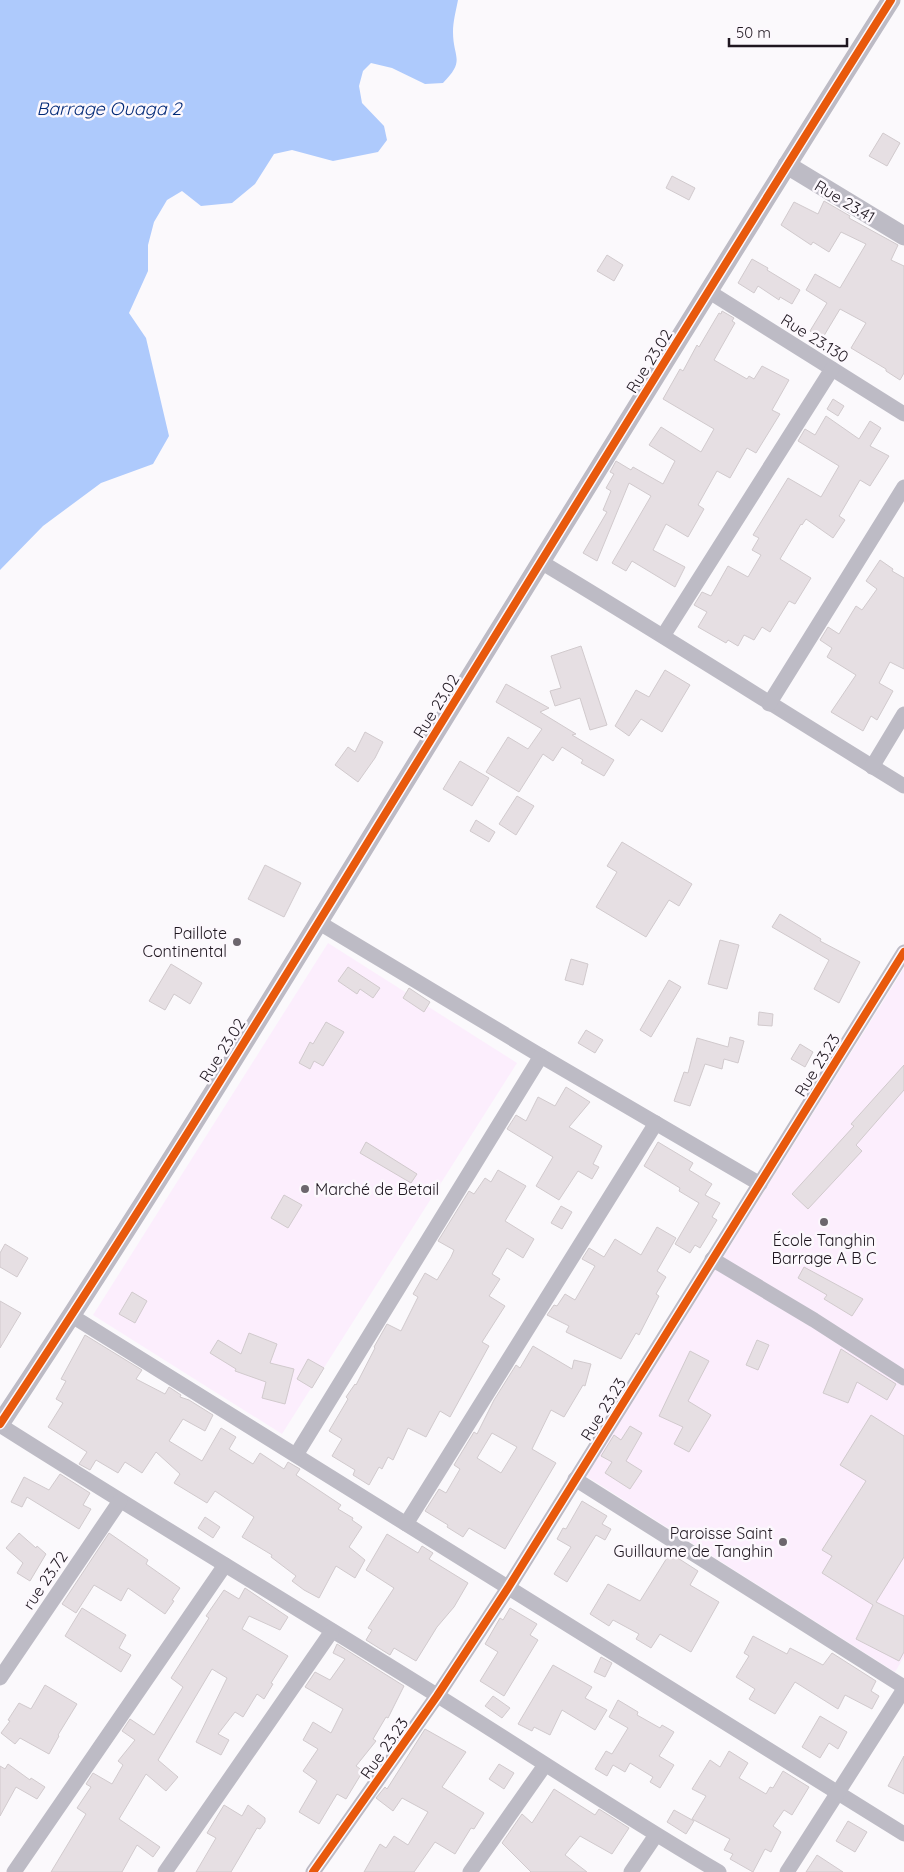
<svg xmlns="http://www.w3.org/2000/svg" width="904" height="1872" font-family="Quicksand,sans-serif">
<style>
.built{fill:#fceefd}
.water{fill:#aecafc}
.building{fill:#e6dfe3;stroke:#d1cacd;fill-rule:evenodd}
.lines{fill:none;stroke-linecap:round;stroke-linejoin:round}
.minor{stroke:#bdbbc5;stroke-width:15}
.tertiary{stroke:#bdbbc5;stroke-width:19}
.cycleway-casing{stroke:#fcf8fd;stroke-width:11}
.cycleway{stroke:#e8590c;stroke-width:8}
.poi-dot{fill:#6c666d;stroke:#fcf8fd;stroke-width:2}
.labels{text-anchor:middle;stroke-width:5;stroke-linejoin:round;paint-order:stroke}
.street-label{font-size:16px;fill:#1f1720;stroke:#fcf8fd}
.poi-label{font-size:16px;fill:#1f1720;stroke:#fcf8fd;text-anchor:end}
.water-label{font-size:18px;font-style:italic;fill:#002977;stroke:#fcf8fd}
</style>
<rect width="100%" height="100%" fill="#fbf9fc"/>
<g class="built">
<polygon points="328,943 517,1063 282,1434 93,1315"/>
<polygon points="904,968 904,1657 895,1672 586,1476"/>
</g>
<path class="water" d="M0 0H458C456 11 453 21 453 32 453 58 466 60 443 83L425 84 392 68 371 63 363 71 359 86 362 103 384 126 387 140 378 152 333 161 292 150 274 154 255 184 232 203 201 206 182 191 167 200 154 222 148 245V271L129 313 146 338 169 436 153 464 101 483 43 526 0 570Z"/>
<g class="building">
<polygon points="883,133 900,143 887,166 869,156"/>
<polygon points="672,176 695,188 689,200 666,188"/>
<polygon points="824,201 850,216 849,218 898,245 891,260 904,266 904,373 900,380 886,371 886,369 851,348 866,323 840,309 822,339 810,331 827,303 806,290 815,274 840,288 866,244 841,232 829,252 813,242 811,245 781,225 794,202 818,214"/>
<polygon points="607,255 623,265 614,281 597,271"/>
<polygon points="752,259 768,268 767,270 800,290 792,304 780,297 779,300 758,286 754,293 738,283"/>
<polygon points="722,311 734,318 732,321 735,323 714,360 747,379 749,376 754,379 762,366 789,380 772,410 780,414 756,453 747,448 730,478 717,471 698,505 704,509 688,537 666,524 653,550 685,567 675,587 632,561 626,571 612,563 651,496 629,483 597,561 583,553 607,512 603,510 611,491 606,488 614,474 610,472 616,461 631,470 633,467 663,484 675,461 649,445 661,427 701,452 714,429 663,399 680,369 683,371 697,345 699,347 719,313 721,314"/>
<polygon points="833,399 844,406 838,416 827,409"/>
<polygon points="826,416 859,439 870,421 881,428 870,446 889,456 870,486 860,480 839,516 845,520 833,538 806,519 802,525 801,524 780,559 811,578 795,604 789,601 770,632 762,627 754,640 744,635 738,646 728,640 726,643 698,627 707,612 694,605 702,592 711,596 728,566 748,577 761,555 752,550 759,538 753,535 788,478 821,497 839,466 798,441 805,429 815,435"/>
<polygon points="880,560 893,569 892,571 904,578 904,669 890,662 879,683 893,691 877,720 871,716 863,731 831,712 856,675 827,657 832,648 820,640 828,627 839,634 856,606 862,610 877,589 866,581"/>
<polygon points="581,646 607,725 590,730 580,698 555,706 550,691 561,688 551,656"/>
<polygon points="665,670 690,685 662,732 641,719 629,736 615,726 636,690 649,697"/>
<polygon points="506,684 549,708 540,712 576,734 572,735 614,760 604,776 581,763 583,760 562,747 553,761 543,754 519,792 486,772 508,737 528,749 542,729 496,702"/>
<polygon points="365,732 383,742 375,758 358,782 335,765 348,747 355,752"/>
<polygon points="460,761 489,778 472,806 443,789"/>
<polygon points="517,796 534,806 516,835 499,824"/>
<polygon points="476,820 495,832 489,842 470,831"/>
<polygon points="622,842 692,884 679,906 669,900 646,937 596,907 617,872 607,866"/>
<polygon points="265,865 301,883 284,917 248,899"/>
<polygon points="780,914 821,939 820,941 860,962 839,1003 814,989 829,960 772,927"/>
<polygon points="720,940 739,945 727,989 708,984"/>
<polygon points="571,959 588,964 583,985 565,980"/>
<polygon points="171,964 202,983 190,1004 174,994 165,1010 149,1001"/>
<polygon points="348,967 380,988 373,998 360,989 357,994 338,981"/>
<polygon points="669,980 681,987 651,1037 640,1030"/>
<polygon points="409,988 430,1002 424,1012 403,998"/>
<polygon points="759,1012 773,1014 772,1026 758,1025"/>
<polygon points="326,1022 344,1032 323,1066 314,1061 310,1069 299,1063 310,1042 313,1044"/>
<polygon points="586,1030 603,1040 595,1053 578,1043"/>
<polygon points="730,1037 744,1041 738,1063 724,1059 722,1069 705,1064 690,1106 674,1101 684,1072 688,1073 697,1038 728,1047"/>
<polygon points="800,1044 813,1052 805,1067 791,1059"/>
<polygon points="904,1065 904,1090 856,1145 862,1151 808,1209 792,1194 854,1126 851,1124"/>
<polygon points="566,1087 590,1102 569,1127 602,1146 593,1164 599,1167 592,1179 578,1171 559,1200 536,1186 553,1157 507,1129 516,1115 526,1121 538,1097 555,1106"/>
<polygon points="366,1142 417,1174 411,1183 360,1153"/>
<polygon points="658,1142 693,1163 689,1170 712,1184 705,1195 720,1203 712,1217 717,1220 700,1248 695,1245 690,1253 675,1244 699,1203 679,1191 680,1188 644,1166"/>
<polygon points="498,1170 526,1186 505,1221 534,1239 523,1258 507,1248 492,1274 500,1279 489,1296 505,1306 482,1342 489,1346 450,1417 440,1411 426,1437 408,1428 393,1460 388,1457 382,1469 379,1467 369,1485 353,1475 355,1470 332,1456 342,1439 329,1431 348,1399 346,1397 355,1384 356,1385 375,1348 374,1347 387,1324 401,1331 418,1297 413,1294 425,1273 437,1280 451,1257 454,1250 438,1241 469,1191 474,1194 485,1178 491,1182"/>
<polygon points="284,1195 302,1205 288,1228 271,1218"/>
<polygon points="561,1206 572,1212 562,1229 551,1223"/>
<polygon points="657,1227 676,1238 657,1271 666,1277 656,1294 659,1296 639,1335 636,1333 621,1359 566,1332 569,1326 547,1315 554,1305 557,1306 565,1294 575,1300 595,1266 582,1259 589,1248 604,1257 615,1239 641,1255"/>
<polygon points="5,1244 28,1258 17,1277 0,1267 0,1253"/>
<polygon points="804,1267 863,1299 852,1316 824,1299 827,1295 798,1278"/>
<polygon points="132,1292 147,1301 135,1323 119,1314"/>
<polygon points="0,1301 21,1313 0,1348"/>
<polygon points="249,1333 277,1344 270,1363 294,1369 285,1404 262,1398 266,1382 235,1371 236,1369 210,1353 218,1340 241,1354"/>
<polygon points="85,1335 142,1370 136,1379 165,1394 169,1387 181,1395 180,1397 189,1400 213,1415 205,1431 183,1419 169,1441 202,1461 221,1428 236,1437 229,1449 253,1464 260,1453 284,1469 288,1462 300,1469 296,1475 341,1505 338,1509 353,1518 352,1520 362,1527 349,1547 365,1560 355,1578 336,1566 319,1598 304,1590 292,1581 296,1576 271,1557 272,1555 242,1537 254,1517 215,1491 207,1503 174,1483 180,1474 156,1452 142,1473 125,1462 118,1473 96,1460 90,1470 79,1464 87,1452 48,1427 63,1403 56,1399 66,1381 61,1379"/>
<polygon points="757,1340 769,1345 758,1370 746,1365"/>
<path d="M533 1346 572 1369 574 1360 591 1364 585 1386 583 1385 564 1417 551 1410 532 1449 556 1463 505 1549 469 1528 463 1537 447 1527 448 1525 425 1511 439 1489 446 1493 460 1469 454 1465 474 1432 477 1434 494 1400 516 1365 520 1368ZM492 1433 517 1447 501 1473 477 1458Z"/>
<polygon points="841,1349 896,1384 887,1400 857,1382 848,1403 823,1393"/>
<polygon points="690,1351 709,1361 688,1401 711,1415 689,1452 674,1444 683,1427 659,1416"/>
<polygon points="308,1359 324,1368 312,1388 297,1379"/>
<polygon points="871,1415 904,1436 904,1557 876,1602 904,1616 904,1652 899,1661 856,1639 873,1605 822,1573 832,1556 822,1550 866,1481 840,1465"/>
<polygon points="630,1426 642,1433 626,1461 642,1471 630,1489 605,1473 612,1462 601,1456 614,1435 621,1440"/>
<polygon points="60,1474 90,1493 83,1505 91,1509 79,1529 27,1497 22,1507 11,1502 24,1477 49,1490"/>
<polygon points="582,1501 607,1516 602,1524 611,1529 605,1540 596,1535 567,1582 554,1574 571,1547 557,1539 563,1528 566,1529"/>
<polygon points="205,1517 220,1527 213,1538 198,1528"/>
<polygon points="19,1533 36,1548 37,1546 46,1554 30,1581 17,1573 23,1563 6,1548"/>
<polygon points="109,1533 148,1560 146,1564 180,1588 172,1600 174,1601 165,1614 128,1588 121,1601 94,1585 76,1613 62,1604"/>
<polygon points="387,1534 418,1553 422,1546 433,1553 429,1559 468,1583 454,1607 437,1627 416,1661 394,1648 390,1655 366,1640 372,1630 368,1628 394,1588 366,1570"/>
<polygon points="670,1553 698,1571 690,1585 719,1602 691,1652 660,1634 651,1648 636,1639 639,1634 613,1620 609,1626 590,1614 608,1584 640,1601"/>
<polygon points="245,1588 288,1617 280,1630 249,1616 242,1629 288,1656 271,1683 273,1684 264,1699 257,1694 243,1717 235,1712 218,1734 229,1740 221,1755 196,1742 227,1678 212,1669 158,1760 178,1777 166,1791 146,1774 119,1819 160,1847 153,1857 137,1845 122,1872 51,1872 86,1814 77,1808 91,1787 86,1784 93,1773 112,1784 123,1765 118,1761 135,1740 122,1731 130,1719 154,1735 183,1687 171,1678 209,1618 206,1616 224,1590 239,1599"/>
<polygon points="82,1608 126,1635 119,1648 131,1655 121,1672 65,1636"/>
<polygon points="510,1608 537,1624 530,1635 538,1640 504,1696 480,1681 498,1652 485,1644 500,1618 503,1620"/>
<polygon points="753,1636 787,1654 790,1648 823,1665 832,1653 876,1681 871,1691 879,1696 872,1709 845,1695 838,1709 795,1682 775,1714 749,1699 755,1689 736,1677 749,1656 744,1653"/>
<polygon points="337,1644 404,1686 388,1718 386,1717 373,1739 376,1741 356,1766 363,1771 346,1799 337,1794 319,1824 299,1812 317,1781 303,1771 318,1749 303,1740 313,1722 331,1733 343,1709 305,1687 315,1672 330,1680 345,1659 333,1653"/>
<polygon points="601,1657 612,1663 605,1677 594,1672"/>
<polygon points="553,1665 592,1687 585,1698 607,1710 595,1730 562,1710 550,1735 534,1727 532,1731 518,1724"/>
<polygon points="45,1685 77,1704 58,1735 59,1736 49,1754 20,1738 15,1744 1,1733 10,1721 8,1720 19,1703 31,1709"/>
<polygon points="493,1696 510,1708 502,1718 485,1706"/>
<polygon points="618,1700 638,1712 637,1715 660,1728 662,1725 674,1732 659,1756 674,1765 660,1788 650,1782 653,1777 630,1763 625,1772 613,1765 607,1776 595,1769 606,1751 612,1754 628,1728 609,1717"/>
<polygon points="820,1716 847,1732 838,1749 829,1743 820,1758 802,1747"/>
<polygon points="425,1729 466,1752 442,1787 484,1813 474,1829 471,1828 455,1854 435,1842 414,1872 364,1872 380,1844 386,1848 394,1836 408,1845 428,1812 402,1798 393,1811 376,1798 385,1787 387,1789"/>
<polygon points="729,1751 748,1763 739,1778 766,1794 770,1787 773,1788 783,1771 809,1787 792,1815 784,1810 773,1826 781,1832 771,1852 765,1849 753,1872 730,1859 733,1854 724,1850 730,1839 692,1819 706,1796 692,1789 710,1760 720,1767"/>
<polygon points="904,1756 904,1794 888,1786"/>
<polygon points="8,1764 30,1780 31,1778 45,1787 37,1799 16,1787 0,1816 0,1766 5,1769"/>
<polygon points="499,1764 514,1773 504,1789 489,1779"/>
<polygon points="554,1789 595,1815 599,1809 629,1828 612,1854 580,1836 565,1855 587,1872 531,1872 502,1843 522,1814 532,1823"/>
<polygon points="224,1805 242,1816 248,1805 265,1818 265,1822 260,1829 257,1828 231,1872 196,1872 216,1838 207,1833"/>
<polygon points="674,1810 694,1821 686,1834 667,1822"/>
<polygon points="848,1821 867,1832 855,1852 836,1841"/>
<polygon points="817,1855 843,1872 806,1872"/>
</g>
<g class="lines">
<g class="minor">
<polyline points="708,291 904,414"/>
<path d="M541 562C663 635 783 712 904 786"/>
<polyline points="663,636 832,369"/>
<polyline points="769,704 904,487"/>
<polyline points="872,767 904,714"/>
<polyline points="318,922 541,1056 760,1184"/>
<polyline points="712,1259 814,1320 904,1378"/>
<polyline points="72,1316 904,1834"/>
<path d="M0 1425C145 1517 292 1605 438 1696 531 1754 623 1816 719 1872"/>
<polyline points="296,1455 541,1056"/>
<polyline points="575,1479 904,1687"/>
<polyline points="406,1524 656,1123"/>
<polyline points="0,1678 120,1501"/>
<polyline points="14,1872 225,1565"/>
<polyline points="165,1872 332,1631"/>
<polyline points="313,1872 437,1696 508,1588 904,952"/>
<polyline points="470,1872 545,1765"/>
<polyline points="631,1872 656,1835"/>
<polyline points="787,1872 904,1689"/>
</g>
<g class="tertiary">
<polyline points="787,165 904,236"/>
<path d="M0 1424C131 1227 255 1026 379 824 549 549 718 273 891 0"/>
</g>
<g class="cycleway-casing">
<g id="cycleway">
<path d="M0 1424C131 1227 255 1026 379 824 549 549 718 273 891 0"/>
<polyline points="313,1872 437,1696 508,1588 904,952"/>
</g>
</g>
<use href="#cycleway" class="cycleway"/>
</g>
<g class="poi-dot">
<circle cx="237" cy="942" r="5"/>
<circle cx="305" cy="1189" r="5"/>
<circle cx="824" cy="1222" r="5"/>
<circle cx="783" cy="1542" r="5"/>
</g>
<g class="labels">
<g class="street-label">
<text transform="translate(845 201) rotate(31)" y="6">Rue 23.41</text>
<text transform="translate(815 338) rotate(32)" y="6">Rue 23.130</text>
<text transform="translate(649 361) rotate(-58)" y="6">Rue 23.02</text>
<text transform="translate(436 706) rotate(-58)" y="6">Rue 23.02</text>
<text transform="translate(222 1050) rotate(-58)" y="6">Rue 23.02</text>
<text transform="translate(817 1065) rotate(-58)" y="6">Rue 23.23</text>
<text transform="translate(603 1409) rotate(-58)" y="6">Rue 23.23</text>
<text transform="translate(45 1580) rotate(-56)" y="6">rue 23.72</text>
<text transform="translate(384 1748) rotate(-55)" y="6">Rue 23.23</text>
</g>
<g class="poi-label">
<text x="227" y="939">Paillote<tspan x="227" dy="18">Continental</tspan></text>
<text x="315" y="1195" text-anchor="start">Marché de Betail</text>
<text x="824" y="1246" text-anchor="middle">École Tanghin<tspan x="824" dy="18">Barrage A B C</tspan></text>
<text x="773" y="1539">Paroisse Saint<tspan x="773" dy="18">Guillaume de Tanghin</tspan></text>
</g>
<g class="water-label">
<text x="109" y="115">Barrage Ouaga 2</text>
</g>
</g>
<path d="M729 38v8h118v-8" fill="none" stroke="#1f1720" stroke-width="2.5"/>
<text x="736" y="38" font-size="15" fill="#1f1720" stroke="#fcf8fd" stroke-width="4" paint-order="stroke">50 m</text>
</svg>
